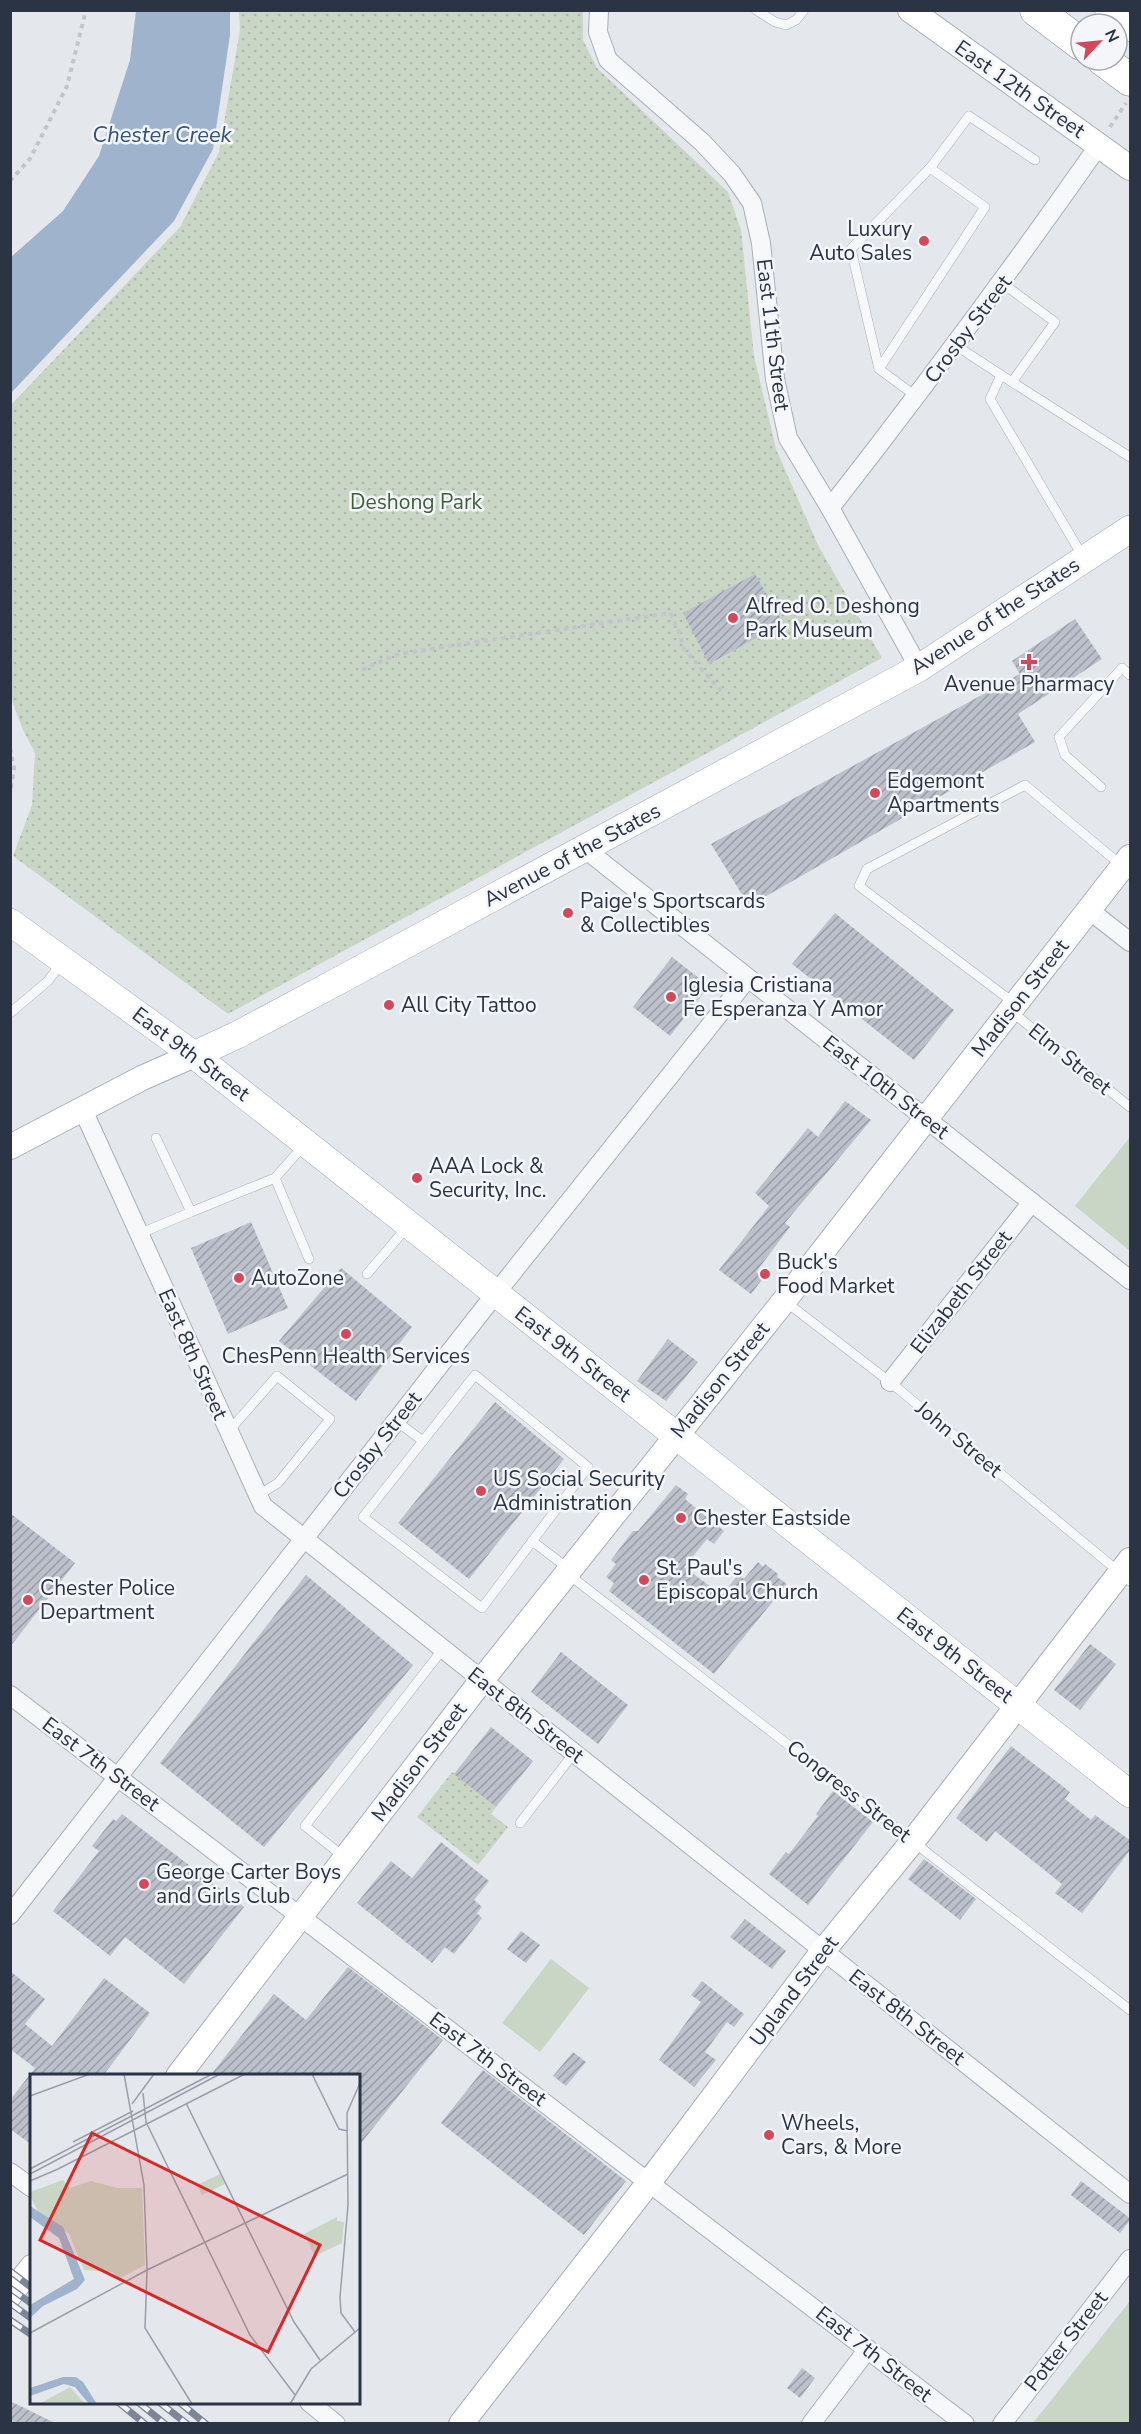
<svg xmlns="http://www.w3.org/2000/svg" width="1141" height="2434" font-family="'Nunito Sans',sans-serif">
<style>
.grass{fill:#c9d6c5}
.park{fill:url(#park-dots)}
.water{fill:#9fb4cc}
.building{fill:url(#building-hatch)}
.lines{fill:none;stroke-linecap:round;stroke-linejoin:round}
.lane-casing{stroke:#a9aeb7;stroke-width:10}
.street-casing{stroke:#a9aeb7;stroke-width:20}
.secondary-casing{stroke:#a9aeb7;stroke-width:26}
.primary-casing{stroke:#a3abb8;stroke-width:28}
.highway-casing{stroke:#8b94a3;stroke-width:33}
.path{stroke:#c2c5cb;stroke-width:4;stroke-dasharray:4.5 4.5;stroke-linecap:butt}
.lane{stroke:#f7f8fa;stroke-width:9}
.street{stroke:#f7f8fa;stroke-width:18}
.secondary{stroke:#fff;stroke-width:24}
.primary{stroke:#fff;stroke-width:27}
.highway{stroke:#fff;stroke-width:32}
.rail-casing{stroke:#7d8696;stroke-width:7}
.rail{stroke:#f4f6f9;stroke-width:4.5;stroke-dasharray:14;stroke-linecap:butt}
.poi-dot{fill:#d1495b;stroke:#f4f6f9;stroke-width:2}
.labels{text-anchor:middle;stroke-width:5;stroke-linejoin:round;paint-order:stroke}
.street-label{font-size:21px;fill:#2b3445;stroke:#f4f6f9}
.poi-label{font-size:21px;fill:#2b3445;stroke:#f4f6f9;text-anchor:start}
.park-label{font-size:21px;fill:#3f6138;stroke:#f4f6f9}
.water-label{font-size:22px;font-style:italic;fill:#34527a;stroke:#f4f6f9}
.inset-road{fill:none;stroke:#9a9fa9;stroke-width:1.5}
.view{fill:#d62828;fill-opacity:0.15;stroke:#d62828;stroke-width:3}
.inset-edge{fill:none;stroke:#2b3445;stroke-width:3}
</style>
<defs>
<pattern id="park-dots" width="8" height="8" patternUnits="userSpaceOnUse" patternTransform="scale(1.5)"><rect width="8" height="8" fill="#c9d6c5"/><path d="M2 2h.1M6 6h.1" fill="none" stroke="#adb8ab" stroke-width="1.8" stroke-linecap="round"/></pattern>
<pattern id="building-hatch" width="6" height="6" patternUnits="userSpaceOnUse" patternTransform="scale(1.5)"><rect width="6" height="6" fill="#bbc0ca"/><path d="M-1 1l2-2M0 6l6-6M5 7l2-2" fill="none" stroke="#989da6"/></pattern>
</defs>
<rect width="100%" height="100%" fill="#e4e7ec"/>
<g class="grass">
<polygon points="1130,1137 1130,1251 1075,1206"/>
<polygon points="551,1959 589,1988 540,2052 502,2023"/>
<polygon points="1130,2301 1130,2423 1033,2423"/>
</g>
<g class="park">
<polygon points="239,11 583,11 583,40 597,68 728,192 741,230 754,356 776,449 818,545 882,658 228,1014 13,856 32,805 35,753 23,730 11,698 11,405 180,227 219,152 240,30"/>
<polygon points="452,1772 496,1807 491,1814 508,1827 478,1865 417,1817"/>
</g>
<polygon class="water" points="136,11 230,11 230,35 213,149 174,221 11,393 11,257 63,211 99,156 130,60"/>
<g class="building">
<polygon points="755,574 783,623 709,664 683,613"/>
<polygon points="1075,619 1102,659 1018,714 1035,742 749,906 711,844 1020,674 1012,661"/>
<polygon points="835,913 954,1010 914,1060 792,964"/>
<polygon points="672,957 709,986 670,1036 633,1007"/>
<polygon points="845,1101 871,1120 785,1223 790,1227 756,1272 764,1277 751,1294 719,1270 769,1206 755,1193 808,1128 818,1137"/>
<polygon points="251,1222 288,1308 228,1334 191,1248"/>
<polygon points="341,1268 412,1327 356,1401 279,1341"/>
<polygon points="668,1339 698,1362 666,1401 637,1381"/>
<polygon points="495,1402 564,1459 469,1579 398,1523"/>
<polygon points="676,1485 688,1494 685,1499 724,1531 714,1544 707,1539 684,1567 722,1595 738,1575 744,1579 758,1562 763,1567 765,1564 778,1574 777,1577 787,1584 714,1674 609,1591 614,1583 606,1577 616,1564 611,1560 633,1531 638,1531"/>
<polygon points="10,1513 75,1563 10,1647"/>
<polygon points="306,1575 413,1665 264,1847 160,1763"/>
<polygon points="1090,1644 1116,1664 1080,1710 1054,1690"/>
<polygon points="561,1652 628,1705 598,1744 531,1692"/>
<polygon points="491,1727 533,1761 496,1807 454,1774"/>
<polygon points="1011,1746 1070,1792 1065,1799 1091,1820 1095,1815 1131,1841 1131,1849 1082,1913 1055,1893 1062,1884 995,1831 987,1842 956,1818"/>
<polygon points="833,1791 873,1822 808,1905 769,1874 786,1852 789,1854 818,1816 816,1814"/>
<polygon points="122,1814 244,1907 184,1984 125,1937 110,1956 53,1911 99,1851 92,1846 113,1819 116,1821"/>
<polygon points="441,1842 489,1881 474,1900 482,1907 477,1913 482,1918 454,1954 445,1947 432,1963 357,1903 391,1861 412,1878"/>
<polygon points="924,1859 976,1899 960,1920 908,1879"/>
<polygon points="745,1919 786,1951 772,1969 730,1937"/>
<polygon points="521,1931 540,1945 526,1963 507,1949"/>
<polygon points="348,1967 443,2040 358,2147 358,2076 210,2076 274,1994 306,2020"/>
<polygon points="10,1971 45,1999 25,2024 52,2046 104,1978 150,2013 103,2076 32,2076 32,2145 10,2129 10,2100 35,2068 10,2049"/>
<polygon points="702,1981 744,2014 734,2027 727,2022 705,2052 716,2060 694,2087 659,2060 701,2002 691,1995"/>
<polygon points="573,2052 586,2062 566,2086 553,2076"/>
<polygon points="483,2070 626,2181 584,2235 441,2123"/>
<polygon points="1081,2181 1131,2219 1120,2233 1071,2195"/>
<polygon points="802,2368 815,2378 800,2398 787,2388"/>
<polygon points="10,2401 57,2424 10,2424"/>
</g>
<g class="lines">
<g class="lane-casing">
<g id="lane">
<polyline points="756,10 775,22 786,25 796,20 804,10"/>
<polyline points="930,168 969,116 1035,160"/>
<polyline points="1002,283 1055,322 1012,382"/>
<polyline points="955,345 1001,375"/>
<polyline points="879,369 851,249 930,168 985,207 879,369 917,397"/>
<polyline points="1083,557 990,399 1001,375 1130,457"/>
<polyline points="1101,787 1065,755 1059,737 1122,668 1130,675"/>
<polyline points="1014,1003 859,886 867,869 1025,785 1121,865"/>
<polyline points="1012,1012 1130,1107"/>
<polyline points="10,1013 48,981 62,962"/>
<polyline points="156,1138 191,1212 275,1178 309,1259"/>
<polyline points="275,1178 305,1144"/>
<polyline points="139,1234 191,1212"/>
<polyline points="367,1274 408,1226"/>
<polyline points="786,1302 890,1382 1130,1581"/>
<polygon points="475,1375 588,1467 482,1608 363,1517"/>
<polyline points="396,1421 423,1441"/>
<polyline points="228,1432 277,1376 330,1419 278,1483 257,1496"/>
<polyline points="532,1541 569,1569"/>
<polyline points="568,1574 1130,2010"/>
<polyline points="520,1823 574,1753"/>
<polyline points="344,1857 305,1826 443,1649"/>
</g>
</g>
<g class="street-casing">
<g id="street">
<polyline points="599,10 598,32 608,60 702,142 732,174 752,203 761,243 775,379 788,438 830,508 919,668"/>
<path d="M830 508C923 389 1012 269 1099 145"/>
<polyline points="585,849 1130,1280"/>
<polyline points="1089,910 1130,942"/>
<polyline points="83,1110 263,1506 1130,2194"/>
<polyline points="890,1382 1032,1202"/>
<polyline points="10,1695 965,2424"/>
<polyline points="10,1915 496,1293 748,978"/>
<polyline points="10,2172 32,2188"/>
<polyline points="309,2402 336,2424"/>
<polyline points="811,2424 868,2349"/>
<polyline points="1002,2424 1130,2259"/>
</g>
</g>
<g class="secondary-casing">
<g id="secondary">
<polyline points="910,10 1130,168"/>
<polyline points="10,1147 142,1078 194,1055"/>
<polyline points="178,2076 482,1680 784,1301 1130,857"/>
<polyline points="10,2295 32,2267"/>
<polyline points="461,2424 650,2181 823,1951 913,1841 1130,1560"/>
</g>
</g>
<g class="primary-casing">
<g id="primary">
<polyline points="10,922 194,1055 1130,1794"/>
<polyline points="194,1055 237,1035 342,979 919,668 1130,529"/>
</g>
</g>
<g class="highway-casing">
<g id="highway">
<polyline points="1036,10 1081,44"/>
<polyline points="1111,10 1130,25"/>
<polyline points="1103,60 1130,80"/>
</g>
</g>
<g class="path">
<polyline points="1110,127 1126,103"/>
<polyline points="10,181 30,159 67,86 86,10"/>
<polyline points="362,670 394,655 411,652 670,613 680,634 684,649 722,692"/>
<polyline points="10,748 14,768 10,794"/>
</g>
<use href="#lane" class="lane"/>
<use href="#street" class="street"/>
<use href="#secondary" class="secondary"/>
<use href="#primary" class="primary"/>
<use href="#highway" class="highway"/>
<g class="rail-casing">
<g id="rail">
<polyline points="10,2271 32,2288"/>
<polyline points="10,2288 32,2304"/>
<polyline points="10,2303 32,2319"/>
<polyline points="10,2320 32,2335"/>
<polyline points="118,2402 145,2424"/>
<polyline points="138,2402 165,2424"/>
<polyline points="159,2402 187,2424"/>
<polyline points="179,2402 206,2424"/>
</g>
</g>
<use href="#rail" class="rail"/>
</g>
<g class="poi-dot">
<circle cx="924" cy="241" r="6"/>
<circle cx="733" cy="618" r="6"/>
<path d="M1026 653h6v6h6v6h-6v6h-6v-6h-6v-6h6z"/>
<circle cx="875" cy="793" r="6"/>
<circle cx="568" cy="913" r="6"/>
<circle cx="671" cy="997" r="6"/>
<circle cx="389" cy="1005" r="6"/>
<circle cx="417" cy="1178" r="6"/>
<circle cx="765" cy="1274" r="6"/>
<circle cx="239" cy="1278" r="6"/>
<circle cx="346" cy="1334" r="6"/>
<circle cx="481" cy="1491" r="6"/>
<circle cx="681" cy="1518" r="6"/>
<circle cx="644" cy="1580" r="6"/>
<circle cx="28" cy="1600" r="6"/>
<circle cx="144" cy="1884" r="6"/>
<circle cx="769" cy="2135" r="6"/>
</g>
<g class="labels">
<g class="street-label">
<text transform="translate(1020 89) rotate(35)" y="7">East 12th Street</text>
<text transform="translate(968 329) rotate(-53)" y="7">Crosby Street</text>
<text transform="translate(773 335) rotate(83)" y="7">East 11th Street</text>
<text transform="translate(995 616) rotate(-33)" y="7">Avenue of the States</text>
<text transform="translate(572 855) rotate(-28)" y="7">Avenue of the States</text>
<text transform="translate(1020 998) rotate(-52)" y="7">Madison Street</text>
<text transform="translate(191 1054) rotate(37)" y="7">East 9th Street</text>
<text transform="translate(1070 1059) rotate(39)" y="7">Elm Street</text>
<text transform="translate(886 1087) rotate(38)" y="7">East 10th Street</text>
<text transform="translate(961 1292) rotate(-52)" y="7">Elizabeth Street</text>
<text transform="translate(193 1354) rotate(66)" y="7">East 8th Street</text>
<text transform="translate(573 1354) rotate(38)" y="7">East 9th Street</text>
<text transform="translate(720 1380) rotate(-51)" y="7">Madison Street</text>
<text transform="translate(959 1439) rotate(40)" y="7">John Street</text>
<text transform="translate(377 1445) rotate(-52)" y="7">Crosby Street</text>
<text transform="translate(955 1655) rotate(38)" y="7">East 9th Street</text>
<text transform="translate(526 1715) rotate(38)" y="7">East 8th Street</text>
<text transform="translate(419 1762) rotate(-53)" y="7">Madison Street</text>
<text transform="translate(101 1764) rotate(37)" y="7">East 7th Street</text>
<text transform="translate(849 1791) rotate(38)" y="7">Congress Street</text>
<text transform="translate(794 1991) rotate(-53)" y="7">Upland Street</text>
<text transform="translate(907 2017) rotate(38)" y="7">East 8th Street</text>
<text transform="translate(488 2059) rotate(37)" y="7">East 7th Street</text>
<text transform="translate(1066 2341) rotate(-52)" y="7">Potter Street</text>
<text transform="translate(874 2354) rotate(38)" y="7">East 7th Street</text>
</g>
<g class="poi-label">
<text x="912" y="236" text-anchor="end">Luxury<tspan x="912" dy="24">Auto Sales</tspan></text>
<text x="745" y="613">Alfred O. Deshong<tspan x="745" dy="24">Park Museum</tspan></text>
<text x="1029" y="691" text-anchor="middle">Avenue Pharmacy</text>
<text x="887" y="788">Edgemont<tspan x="887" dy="24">Apartments</tspan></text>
<text x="580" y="908">Paige's Sportscards<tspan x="580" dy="24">&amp; Collectibles</tspan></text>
<text x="683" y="992">Iglesia Cristiana<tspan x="683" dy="24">Fe Esperanza Y Amor</tspan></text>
<text x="401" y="1012">All City Tattoo</text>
<text x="429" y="1173">AAA Lock &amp;<tspan x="429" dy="24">Security, Inc.</tspan></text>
<text x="777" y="1269">Buck's<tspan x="777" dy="24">Food Market</tspan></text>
<text x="251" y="1285">AutoZone</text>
<text x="346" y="1363" text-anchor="middle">ChesPenn Health Services</text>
<text x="493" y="1486">US Social Security<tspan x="493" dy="24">Administration</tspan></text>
<text x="693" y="1525">Chester Eastside</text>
<text x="656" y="1575">St. Paul's<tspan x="656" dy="24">Episcopal Church</tspan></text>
<text x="40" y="1595">Chester Police<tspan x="40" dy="24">Department</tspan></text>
<text x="156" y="1879">George Carter Boys<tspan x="156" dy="24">and Girls Club</tspan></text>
<text x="781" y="2130">Wheels,<tspan x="781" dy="24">Cars, &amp; More</tspan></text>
</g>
<g class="park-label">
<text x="416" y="509">Deshong Park</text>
</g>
<g class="water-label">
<text x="162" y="142">Chester Creek</text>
</g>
</g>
<g transform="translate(30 2074)">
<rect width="330" height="330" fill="#e4e7ec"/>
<path d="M190 100 195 110 172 121 167 111ZM307 143V147L314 148 312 169 285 182 274 160Z" fill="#c9d6c5"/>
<path d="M33 106 40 114 61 107 87 114H112L115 191 90 204 82 198 54 196 39 160 8 137 0 122V118ZM40 313 55 330H9Z" fill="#c9d6c5"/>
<path d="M0 132 33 153 55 206 47 215 13 232 0 244V231L44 205 29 164 0 143ZM33 303H46L53 308 67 330H59L45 313 34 310 0 322V314Z" fill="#9fb4cc"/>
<path class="inset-road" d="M94 0 114 111 117 196M282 0 309 55 318 57M113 19 116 48 220 261 265 321M0 22 60 0M156 29 264 248 290 286M102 30 124 0M43 68 103 37M0 95 182 0M28 95 215 0M0 100 190 0M0 107 28 95M117 196 115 254 162 330M325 258 311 239 310 223 318 131 317 39 330 9M0 259 117 196 318 100M260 330 281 295 330 254"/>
<path class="view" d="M62 59 290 171 238 278 10 166Z"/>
<rect width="330" height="330" class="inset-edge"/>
</g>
<rect width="1141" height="2434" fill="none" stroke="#2b3445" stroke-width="24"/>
<g transform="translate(1099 42) rotate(64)"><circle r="28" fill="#f4f6f9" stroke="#a4a8b1" stroke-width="1.5"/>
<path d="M0-4.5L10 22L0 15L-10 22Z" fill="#d1495b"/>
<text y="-9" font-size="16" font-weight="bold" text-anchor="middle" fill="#2b3445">N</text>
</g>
</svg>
